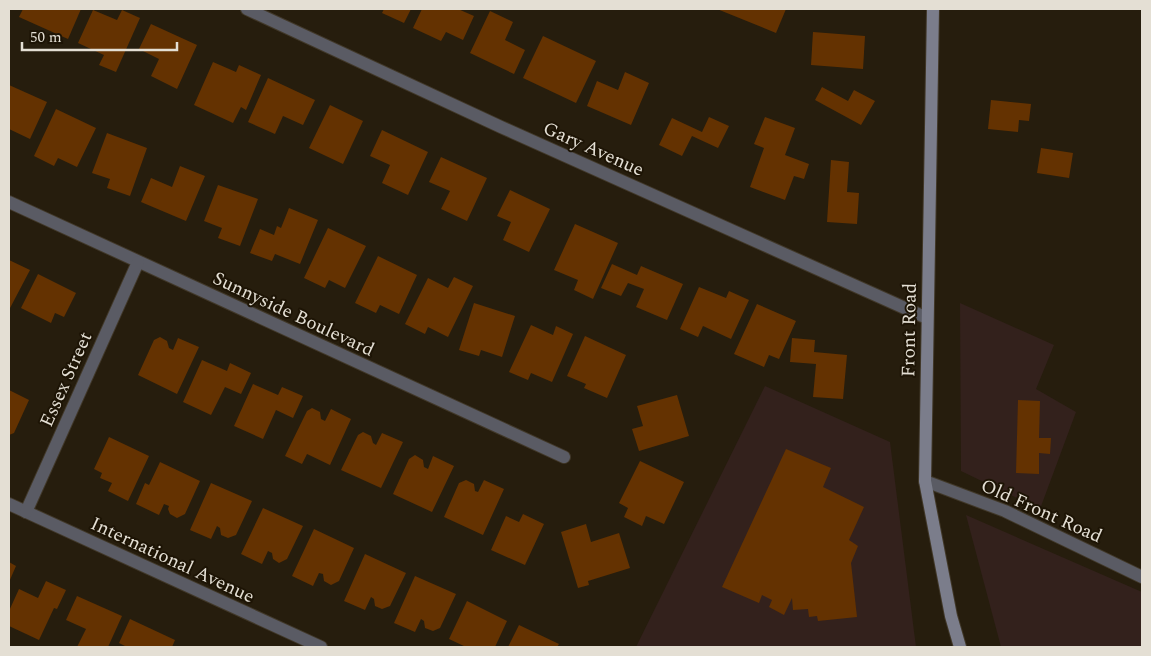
<svg xmlns="http://www.w3.org/2000/svg" width="1151" height="656" font-family="Spectral,serif">
<style>
.commercial{fill:#33211c}
.building{fill:#643201}
.lines{fill:none;stroke-linecap:round;stroke-linejoin:round}
.street-casing{stroke:#413829;stroke-width:14}
.secondary-casing{stroke:#413829;stroke-width:14}
.street{stroke:#5a5b64;stroke-width:12}
.secondary{stroke:#7b7d8b;stroke-width:12}
.labels{text-anchor:middle;stroke-width:4;stroke-linejoin:round;paint-order:stroke}
.street-label{font-size:19px;fill:#e4dfd4;stroke:#1d1405}
</style>
<rect width="100%" height="100%" fill="#261d0d"/>
<g class="commercial">
<polygon points="960,303 1054,345 1036,389 1076,412 1040,509 961,471"/>
<polygon points="765,386 890,442 916,647 636,647"/>
<polygon points="966,515 1142,592 1142,647 1001,647"/>
</g>
<g class="building">
<polygon points="23,9 81,9 68,39 19,17"/>
<polygon points="384,9 411,9 404,23 382,13"/>
<polygon points="422,9 458,9 474,16 463,40 446,32 441,41 413,28"/>
<polygon points="717,9 786,9 776,33"/>
<polygon points="93,10 117,20 122,10 140,18 116,72 99,65 104,55 78,43"/>
<polygon points="490,11 513,22 505,40 525,50 514,74 470,53"/>
<polygon points="151,24 197,45 177,89 151,76 159,59 139,49"/>
<polygon points="813,32 865,36 863,69 811,65"/>
<polygon points="543,36 596,61 576,103 523,78"/>
<polygon points="213,62 236,72 239,65 261,75 246,110 241,107 233,123 194,105"/>
<polygon points="625,72 649,83 631,125 587,106 597,81 618,90"/>
<polygon points="268,78 315,100 303,125 283,116 275,134 248,122"/>
<polygon points="9,85 47,102 30,139 9,129"/>
<polygon points="822,87 848,101 854,90 875,101 861,125 815,100"/>
<polygon points="991,100 1031,104 1029,121 1019,120 1018,132 988,129"/>
<polygon points="330,105 363,121 343,164 309,148"/>
<polygon points="56,109 96,128 77,167 58,158 54,166 34,156"/>
<polygon points="709,117 729,126 718,148 692,136 682,156 659,145 672,118 702,132"/>
<polygon points="765,117 795,128 785,155 809,164 804,179 794,176 785,200 750,187 764,148 754,144"/>
<polygon points="382,130 428,152 408,195 382,183 390,165 370,156"/>
<polygon points="107,133 147,148 130,196 107,188 110,179 92,173"/>
<polygon points="1041,148 1073,153 1069,178 1037,173"/>
<polygon points="441,157 487,178 467,221 441,209 450,191 429,182"/>
<polygon points="831,160 849,162 847,192 859,193 857,224 827,222"/>
<polygon points="180,166 205,176 186,221 141,202 151,178 172,187"/>
<polygon points="218,185 258,199 240,246 218,238 222,228 204,221"/>
<polygon points="510,190 550,209 529,252 503,240 511,222 497,216"/>
<polygon points="289,208 318,220 300,264 275,254 272,261 250,253 260,229 274,235 277,226 281,228"/>
<polygon points="575,224 618,243 593,299 574,290 578,280 554,270"/>
<polygon points="328,228 366,246 345,288 329,280 325,288 304,278"/>
<polygon points="378,256 417,275 399,314 380,305 376,313 355,303"/>
<polygon points="9,260 30,270 9,310"/>
<polygon points="612,264 637,275 641,266 683,284 667,320 636,307 644,289 628,283 621,296 601,288"/>
<polygon points="38,274 76,293 64,317 55,313 51,323 21,308"/>
<polygon points="454,277 473,286 448,337 428,327 425,334 405,324 428,278 448,288"/>
<polygon points="699,287 726,298 729,291 749,300 731,339 703,326 698,337 680,329"/>
<polygon points="474,303 515,316 502,357 481,350 479,356 459,350"/>
<polygon points="757,304 796,321 779,359 769,355 764,367 734,354"/>
<polygon points="531,325 553,335 556,326 573,334 552,382 531,373 528,380 509,372"/>
<polygon points="585,336 626,355 607,398 584,388 586,384 567,376"/>
<polygon points="160,337 167,341 169,348 173,350 178,338 199,347 177,394 138,375 154,340"/>
<polygon points="792,338 815,340 814,352 847,355 843,399 813,397 816,364 790,362"/>
<polygon points="202,360 227,371 230,363 251,373 241,394 225,387 211,415 183,402"/>
<polygon points="253,384 278,395 282,387 303,396 293,418 276,410 263,439 234,426"/>
<polygon points="9,390 29,400 14,433 9,435"/>
<polygon points="677,395 689,436 639,451 632,429 643,426 637,406"/>
<polygon points="1018,400 1040,401 1039,438 1051,438 1050,454 1039,453 1039,474 1016,473"/>
<polygon points="312,408 320,412 321,419 325,421 331,409 351,419 330,465 307,454 302,464 285,456 307,411"/>
<polygon points="363,432 371,436 373,443 376,445 382,433 403,442 381,488 341,470 358,435"/>
<polygon points="109,437 149,456 128,501 108,491 112,483 100,478 102,473 94,469"/>
<polygon points="786,449 831,468 823,487 864,507 849,540 858,546 851,563 857,617 818,621 817,616 809,617 808,609 793,610 792,598 784,615 769,607 772,600 762,595 759,603 722,587"/>
<polygon points="415,455 423,460 424,467 428,469 433,456 454,466 432,512 393,494 409,459"/>
<polygon points="640,461 684,482 664,524 646,516 642,526 624,517 628,508 619,503"/>
<polygon points="160,462 200,481 185,514 177,518 170,514 168,509 169,506 164,504 159,515 136,504 145,483 149,485"/>
<polygon points="466,480 474,484 475,491 478,492 484,480 504,489 483,535 444,517 459,483"/>
<polygon points="211,483 252,501 236,535 228,538 221,535 220,528 217,526 211,539 190,530"/>
<polygon points="263,508 303,526 287,559 279,563 273,559 272,553 268,551 262,564 241,554"/>
<polygon points="523,514 544,524 525,565 491,550 506,516 519,522"/>
<polygon points="586,524 591,542 619,533 630,568 588,581 589,585 578,588 561,532"/>
<polygon points="314,529 354,548 339,581 331,585 324,581 323,574 319,573 313,586 292,576"/>
<polygon points="365,554 406,573 390,606 382,609 375,606 374,599 371,597 365,610 344,601"/>
<polygon points="9,562 16,566 9,582"/>
<polygon points="415,576 456,594 440,628 433,631 425,628 424,621 421,619 415,632 394,623"/>
<polygon points="46,581 66,590 57,609 54,608 39,640 9,626 9,611 19,589 38,598"/>
<polygon points="77,596 122,616 108,647 77,647 86,629 66,620"/>
<polygon points="467,601 507,621 495,647 466,647 449,639"/>
<polygon points="130,619 175,640 172,647 127,647 119,643"/>
<polygon points="519,625 559,644 557,647 508,647"/>
</g>
<g class="lines">
<g class="street-casing">
<g id="street">
<polyline points="247,9 501,127 927,318"/>
<polyline points="9,202 564,457"/>
<polyline points="925,481 1005,511 1142,577"/>
<polyline points="9,504 321,647"/>
<polyline points="26,512 138,262"/>
</g>
</g>
<g class="secondary-casing">
<polyline id="secondary" points="933,9 925,481 951,616 960,647"/>
</g>
<use href="#street" class="street"/>
<use href="#secondary" class="secondary"/>
</g>
<g class="labels">
<g class="street-label">
<text transform="translate(594 148) rotate(24)" y="7">Gary Avenue</text>
<text transform="translate(294 313) rotate(25)" y="7">Sunnyside Boulevard</text>
<text transform="translate(908 330) rotate(-89)" y="7">Front Road</text>
<text transform="translate(65 379) rotate(-66)" y="7">Essex Street</text>
<text transform="translate(1042 510) rotate(24)" y="7">Old Front Road</text>
<text transform="translate(173 559) rotate(25)" y="7">International Avenue</text>
</g>
</g>
<rect width="1151" height="656" fill="none" stroke="#e4dfd4" stroke-width="20"/>
<path d="M22 42v8h155v-8" fill="none" stroke="#e4dfd4" stroke-width="2.5"/>
<text x="30" y="42" font-size="15" fill="#e4dfd4" stroke="#1d1405" stroke-width="4" paint-order="stroke">50 m</text>
</svg>
